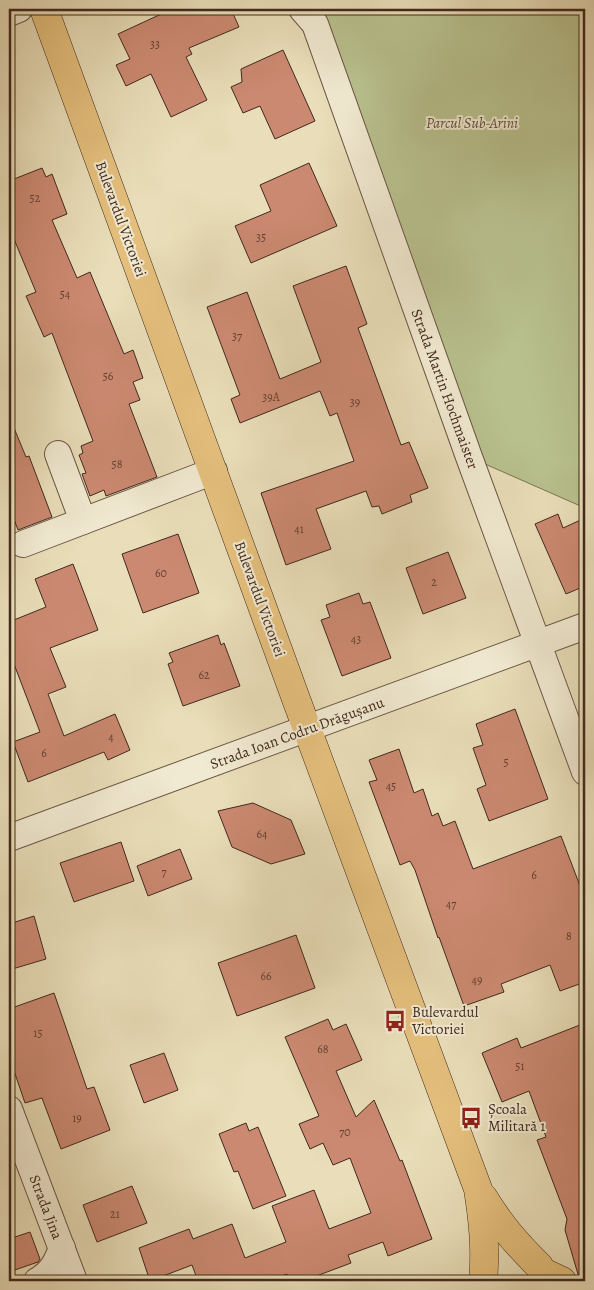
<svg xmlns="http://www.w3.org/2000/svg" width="594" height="1290" font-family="Alegreya,serif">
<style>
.green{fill:#b8c18e;stroke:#7c7556}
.building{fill:#cb8971;stroke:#41291d}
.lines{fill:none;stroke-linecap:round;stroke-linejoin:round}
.minor-casing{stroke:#6b5644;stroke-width:28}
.major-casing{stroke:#41291d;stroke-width:29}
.minor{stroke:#f1ead2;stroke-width:26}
.major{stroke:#e4bf7c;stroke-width:28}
.labels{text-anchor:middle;stroke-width:4;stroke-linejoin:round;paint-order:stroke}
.number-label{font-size:12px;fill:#644132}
.park-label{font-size:15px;font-style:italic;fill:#5f4f39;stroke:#f1ead2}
.street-label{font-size:15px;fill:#41291d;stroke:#f1ead2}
.poi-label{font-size:15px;fill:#41291d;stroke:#f1ead2;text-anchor:start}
</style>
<rect width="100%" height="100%" fill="#e9deb9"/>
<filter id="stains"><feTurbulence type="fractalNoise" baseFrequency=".004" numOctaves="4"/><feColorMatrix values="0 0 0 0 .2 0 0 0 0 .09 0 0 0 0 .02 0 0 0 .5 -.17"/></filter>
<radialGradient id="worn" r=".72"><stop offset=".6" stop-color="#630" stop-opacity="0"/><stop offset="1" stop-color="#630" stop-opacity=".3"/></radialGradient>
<polygon class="green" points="302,9 585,9 585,508 469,457"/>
<g class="building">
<polygon points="172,9 231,9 239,27 189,48 192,54 186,57 207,100 171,117 151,74 126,86 116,65 130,59 118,34"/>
<polygon points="283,50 315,121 275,139 260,106 243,113 231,87 242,82 241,69"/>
<polygon points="309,163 337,226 251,263 235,226 271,211 260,185"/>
<polygon points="42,168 46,177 52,174 67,214 52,220 77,278 90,272 124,354 133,350 143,378 133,382 140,400 129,404 157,477 106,496 104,490 90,496 82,474 86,473 79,455 83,453 81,446 93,441 52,333 44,337 26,296 36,292 9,227 9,181"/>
<polygon points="346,266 367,324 358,328 401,445 409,442 428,488 410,495 412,502 382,514 379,506 372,507 366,491 316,509 331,549 286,565 261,493 354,461 337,413 330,416 320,391 240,423 231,399 240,395 207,307 247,292 280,379 321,362 293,286"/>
<polygon points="9,416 26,457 29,456 52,517 18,530 9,506"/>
<polygon points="558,514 563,528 585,518 585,586 566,594 535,524"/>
<polygon points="178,534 199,593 143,613 122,554"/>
<polygon points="448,552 466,598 423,614 406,568"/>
<polygon points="73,564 98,630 50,648 66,687 48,694 64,736 115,714 130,750 108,760 104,752 28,782 13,742 40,732 9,651 9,622 46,607 35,579"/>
<polygon points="359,593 363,604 370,602 391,658 342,676 321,620 330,617 326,605"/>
<polygon points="218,635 221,645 224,643 240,686 183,706 168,664 173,662 169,653"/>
<polygon points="515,709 548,799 489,821 477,789 486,785 473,748 483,745 476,724"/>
<polygon points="399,749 414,793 423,789 432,816 438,813 443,826 455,821 473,869 561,836 585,899 585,982 560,991 550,965 501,984 504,992 464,1006 439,937 438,938 415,870 410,861 400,865 369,782 377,780 369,760"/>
<polygon points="253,803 291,820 305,854 271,864 232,847 218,811"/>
<polygon points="121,842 134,881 74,902 60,863"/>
<polygon points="180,849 192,879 148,896 137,866"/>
<polygon points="34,916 46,959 9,970 9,924"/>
<polygon points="296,935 315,988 237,1016 218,963"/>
<polygon points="54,993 87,1089 94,1087 110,1130 61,1149 42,1098 25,1103 9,1056 9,1009"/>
<polygon points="328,1019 333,1030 346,1024 362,1060 336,1071 356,1117 374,1100 400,1161 402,1160 432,1239 388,1256 383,1242 348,1255 351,1263 303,1281 290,1281 287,1274 269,1281 198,1281 192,1265 150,1281 139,1248 189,1229 193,1239 232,1224 245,1258 286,1242 272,1206 314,1190 329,1229 371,1213 350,1158 333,1165 323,1143 310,1149 299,1124 319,1116 285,1037"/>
<polygon points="585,1023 585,1281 580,1281 565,1230 567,1219 537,1140 546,1137 529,1091 502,1102 482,1053 517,1038 521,1048"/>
<polygon points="164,1053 178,1090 144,1103 130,1065"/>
<polygon points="246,1123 249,1131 258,1127 286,1196 253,1209 238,1171 234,1172 219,1134"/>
<polygon points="132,1186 147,1223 97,1242 83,1205"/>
<polygon points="30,1232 40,1259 38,1262 9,1272 9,1239"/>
</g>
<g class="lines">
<g class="minor-casing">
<g id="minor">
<polyline points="302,9 315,24 469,457 585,772"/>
<polyline points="9,13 19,9"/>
<polyline points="58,454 83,521"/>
<polyline points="23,544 214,471"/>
<polyline points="9,838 585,626"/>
<polyline points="9,1109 74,1281"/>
<path d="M37 1281C51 1273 56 1264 62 1248"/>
</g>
</g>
<g class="major-casing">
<g id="major">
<path d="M44 9 296 699 478 1189C483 1221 486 1249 483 1281"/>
<path d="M483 1197C501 1226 515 1242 539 1266"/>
<polyline points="547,1274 562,1281"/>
</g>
</g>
<use href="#minor" class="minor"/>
<use href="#major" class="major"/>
</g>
<defs>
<g id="bus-bare" transform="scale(1.725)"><path d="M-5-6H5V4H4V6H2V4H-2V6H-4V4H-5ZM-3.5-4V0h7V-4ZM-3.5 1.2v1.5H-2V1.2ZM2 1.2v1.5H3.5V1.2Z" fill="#8f2418" stroke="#f1ead2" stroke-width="2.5" paint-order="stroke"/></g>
</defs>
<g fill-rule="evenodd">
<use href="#bus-bare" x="395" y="1021"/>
<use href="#bus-bare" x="471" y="1118"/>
</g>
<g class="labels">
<g class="number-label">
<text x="155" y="48">33</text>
<text x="35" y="202">52</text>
<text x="261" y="241">35</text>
<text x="65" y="298">54</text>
<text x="237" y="340">37</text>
<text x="108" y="380">56</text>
<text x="271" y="401">39A</text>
<text x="355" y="406">39</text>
<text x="117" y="468">58</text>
<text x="299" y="533">41</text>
<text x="161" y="577">60</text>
<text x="434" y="586">2</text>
<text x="356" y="643">43</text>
<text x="204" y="679">62</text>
<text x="111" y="741">4</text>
<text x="44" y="757">6</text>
<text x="506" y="766">5</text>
<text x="391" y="790">45</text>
<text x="262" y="838">64</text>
<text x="164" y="876">7</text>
<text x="534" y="879">6</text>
<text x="451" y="908">47</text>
<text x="569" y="940">8</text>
<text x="266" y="980">66</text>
<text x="477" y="984">49</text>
<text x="38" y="1037">15</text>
<text x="323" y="1053">68</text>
<text x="520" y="1070">51</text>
<text x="77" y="1122">19</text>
<text x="345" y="1136">70</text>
<text x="115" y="1218">21</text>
</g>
<g class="park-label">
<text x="472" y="128">Parcul Sub-Arini</text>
</g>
<g class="street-label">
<text transform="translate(121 219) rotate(70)" y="5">Bulevardul Victoriei</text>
<text transform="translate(445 389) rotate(70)" y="5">Strada Martin Hochmaister</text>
<text transform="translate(260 599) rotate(70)" y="5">Bulevardul Victoriei</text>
<text transform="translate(297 733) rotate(-20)" y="5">Strada Ioan Codru Drăgușanu</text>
<text transform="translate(46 1207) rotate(69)" y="5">Strada Jina</text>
</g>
<g class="poi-label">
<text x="412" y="1017">Bulevardul<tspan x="412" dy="17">Victoriei</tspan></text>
<text x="488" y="1114">Școala<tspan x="488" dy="17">Militară 1</tspan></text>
</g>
</g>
<rect width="594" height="1290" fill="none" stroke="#e9deb9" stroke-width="30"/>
<rect x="10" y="10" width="574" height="1270" fill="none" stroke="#41291d" stroke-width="2.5"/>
<rect x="15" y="15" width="564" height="1260" fill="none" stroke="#41291d"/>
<rect width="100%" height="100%" filter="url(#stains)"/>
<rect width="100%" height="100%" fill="url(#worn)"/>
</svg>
